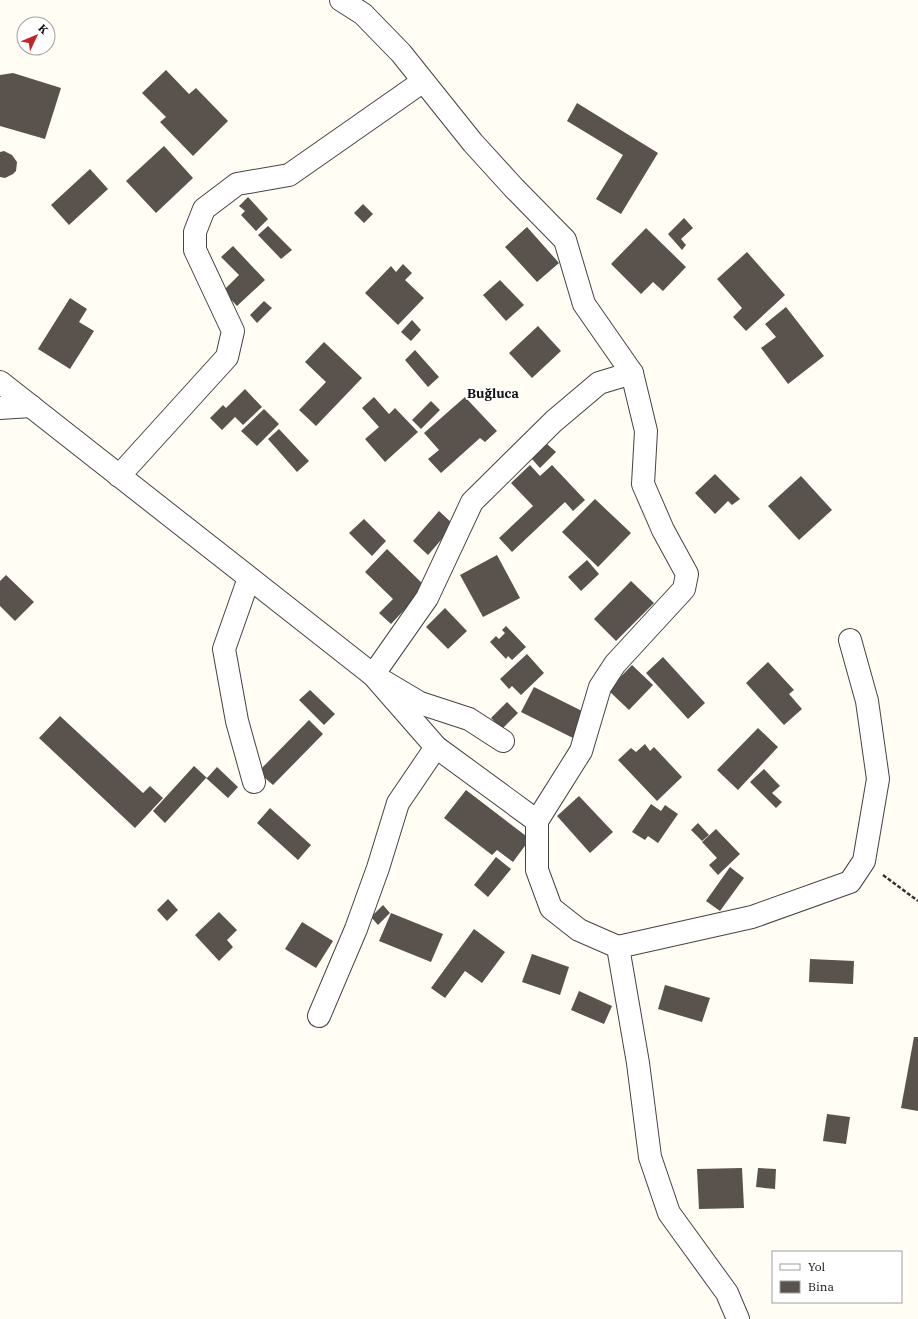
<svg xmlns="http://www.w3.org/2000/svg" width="918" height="1319" font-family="'IBM Plex Serif',serif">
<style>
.building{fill:#5a524c}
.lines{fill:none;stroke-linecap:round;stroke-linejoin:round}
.minor-casing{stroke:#444;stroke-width:24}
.path{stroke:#333;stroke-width:2.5;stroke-dasharray:4 2;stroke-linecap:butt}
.minor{stroke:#fff;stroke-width:22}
.labels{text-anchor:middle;stroke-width:4;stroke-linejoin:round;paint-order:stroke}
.quarter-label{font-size:13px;font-weight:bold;fill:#111;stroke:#fff}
</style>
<rect width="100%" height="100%" fill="#fffdf4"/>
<g class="building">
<polygon points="166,70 189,94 196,88 228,121 193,156 160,122 166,117 142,93"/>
<polygon points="13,73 61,88 45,139 0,126 0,75"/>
<polygon points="577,103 658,153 621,214 596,199 623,155 567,121"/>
<polygon points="164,146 193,178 156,213 126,181"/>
<polygon points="4,151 12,155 17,162 16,171 13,174 5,178 0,177 0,152"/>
<polygon points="90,169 108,189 69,225 51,205"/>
<polygon points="248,197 268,219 256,231 241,215 245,211 239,206"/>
<polygon points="363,204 373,214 364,223 354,213"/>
<polygon points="684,218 693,228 681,239 686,245 682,250 668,234"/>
<polygon points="268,226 292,250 281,259 258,235"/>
<polygon points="527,227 559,263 537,282 505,247"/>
<polygon points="646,228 686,267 663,291 653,282 641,294 611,264"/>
<polygon points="233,246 265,280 237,306 223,291 239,275 221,257"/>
<polygon points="747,252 785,295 746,331 733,317 742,308 717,279"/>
<polygon points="403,264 412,273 405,280 424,298 398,325 365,293 391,266 396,272"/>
<polygon points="500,280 524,305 506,321 483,295"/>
<polygon points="70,298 87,309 79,322 94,331 70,369 38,349"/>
<polygon points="264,301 272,308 257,323 250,315"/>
<polygon points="786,307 824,356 788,384 761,348 776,337 765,324"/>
<polygon points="412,320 421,330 411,341 401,332"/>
<polygon points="538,326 561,351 532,378 509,353"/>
<polygon points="324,342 362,378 316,426 299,410 326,382 305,362"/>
<polygon points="415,350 439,377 428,387 405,360"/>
<polygon points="245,389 262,407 243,425 235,417 222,430 210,418 223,405 226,408"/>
<polygon points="374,397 389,414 395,408 418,432 385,462 365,439 379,427 362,408"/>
<polygon points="465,397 497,431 485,442 480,438 441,473 428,459 439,450 424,433"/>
<polygon points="431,401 440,410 421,429 412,420"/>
<polygon points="264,409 279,424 257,446 241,431"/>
<polygon points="279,429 309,461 297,472 268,439"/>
<polygon points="547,444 556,452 540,468 532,459"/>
<polygon points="530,465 540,476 552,465 585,500 573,511 565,502 512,552 499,538 533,506 511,483"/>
<polygon points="715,474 740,499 732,505 728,501 715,514 695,493"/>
<polygon points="801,476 832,510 799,540 768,506"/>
<polygon points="595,499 631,533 598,567 562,532"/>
<polygon points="439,511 454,525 428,555 413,541"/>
<polygon points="364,519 386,541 372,556 349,533"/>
<polygon points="387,549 426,587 391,624 379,613 393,599 365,572"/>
<polygon points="497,555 520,598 483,617 460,575"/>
<polygon points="587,560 599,574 581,591 568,577"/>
<polygon points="6,575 34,602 15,621 0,606 0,581"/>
<polygon points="631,581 654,603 616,641 594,619"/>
<polygon points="445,608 467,631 448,649 426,627"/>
<polygon points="506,626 526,647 512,660 508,656 506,659 490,642 496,636 499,639 505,633 502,630"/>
<polygon points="527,654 544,673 521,695 512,686 509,689 500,679"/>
<polygon points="663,657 705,703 688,719 646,673"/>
<polygon points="768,662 794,690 789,694 802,709 784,725 746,683"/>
<polygon points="632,665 653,685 629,710 608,690"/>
<polygon points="534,687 586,713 573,738 521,712"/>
<polygon points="310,690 335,714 324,725 299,700"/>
<polygon points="507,702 518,713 502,729 491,718"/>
<polygon points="60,716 143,793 150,786 163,798 135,828 39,738"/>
<polygon points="309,720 323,734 273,785 258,772"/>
<polygon points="758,728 778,747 738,790 717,770"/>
<polygon points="645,744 650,751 654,747 682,777 657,801 618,760 631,748 636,752"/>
<polygon points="194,766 207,778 217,767 238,787 228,798 206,778 165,823 153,811"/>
<polygon points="764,769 780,786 772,793 782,802 776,808 750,782"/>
<polygon points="466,790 530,839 513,862 497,850 492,855 444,818"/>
<polygon points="579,796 613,832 590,853 557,816"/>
<polygon points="651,804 661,811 665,805 678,814 658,843 648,836 645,840 632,832"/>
<polygon points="270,808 311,845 298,860 257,823"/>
<polygon points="698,823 709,835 702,841 691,830"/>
<polygon points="716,829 740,854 718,875 709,865 717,858 702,842"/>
<polygon points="496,857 511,869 488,897 474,885"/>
<polygon points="730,867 744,878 720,911 706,901"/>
<polygon points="168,899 178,910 167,921 157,910"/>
<polygon points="383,905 390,913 378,925 371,917"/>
<polygon points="219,912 237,930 227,940 233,947 219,961 195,935"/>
<polygon points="391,913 443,934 431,962 379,941"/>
<polygon points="302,922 333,941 316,968 285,949"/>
<polygon points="474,929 505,952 482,983 465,971 445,998 431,988"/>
<polygon points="532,954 569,967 560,995 522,982"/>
<polygon points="810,959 854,961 853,984 809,982"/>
<polygon points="665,985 710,998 702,1022 658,1009"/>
<polygon points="579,991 612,1006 604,1024 571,1010"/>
<polygon points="914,1037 918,1037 918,1111 901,1108"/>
<polygon points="827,1114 850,1117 846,1144 823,1141"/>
<polygon points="742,1168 744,1208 699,1209 697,1169"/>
<polygon points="758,1168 776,1169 775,1189 756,1187"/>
</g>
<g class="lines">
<g class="minor-casing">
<g id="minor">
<polyline points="341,0 363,14 401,53 473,143 514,188 565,240 584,304 632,373 646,431 643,484 663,530 687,574 684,589 615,664 600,687 581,751 537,821 537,870 551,908 579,930 618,947"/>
<polyline points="0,382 373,675 436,747 537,821"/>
<polyline points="0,408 31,406"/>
<polyline points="119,476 227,357 233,331 195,250 195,232 204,209 237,184 289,175 422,82"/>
<polyline points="249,578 224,649 237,721 254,782"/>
<polyline points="503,741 469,719 420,703 373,675 427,598 472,502 554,421 599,383 632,373"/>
<polyline points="319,1016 356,929 378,868 398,803 436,747"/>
<polyline points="738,1319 727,1293 669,1213 650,1157 638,1063 618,947 752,917 850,882 864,861 878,779 867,701 850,640"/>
</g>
</g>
<polyline class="path" points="883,875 918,901"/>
<use href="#minor" class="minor"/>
</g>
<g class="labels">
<g class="quarter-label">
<text x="493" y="398">Buğluca</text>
</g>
</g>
<rect x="772" y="1251" width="130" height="52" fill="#ffffff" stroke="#a0a0a0"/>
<rect x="780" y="1264" width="20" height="6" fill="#ffffff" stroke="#a0a0a0"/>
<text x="808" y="1271" font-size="12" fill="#111111">Yol</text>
<rect x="780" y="1281" width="20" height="12" fill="#5a524c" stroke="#a0a0a0"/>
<text x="808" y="1291" font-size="12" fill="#111111">Bina</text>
<g transform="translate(36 36) rotate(46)"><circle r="19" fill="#ffffff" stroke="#a0a0a0"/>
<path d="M0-3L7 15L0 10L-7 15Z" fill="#c52425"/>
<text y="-6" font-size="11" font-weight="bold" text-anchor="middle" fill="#111111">K</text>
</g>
</svg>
